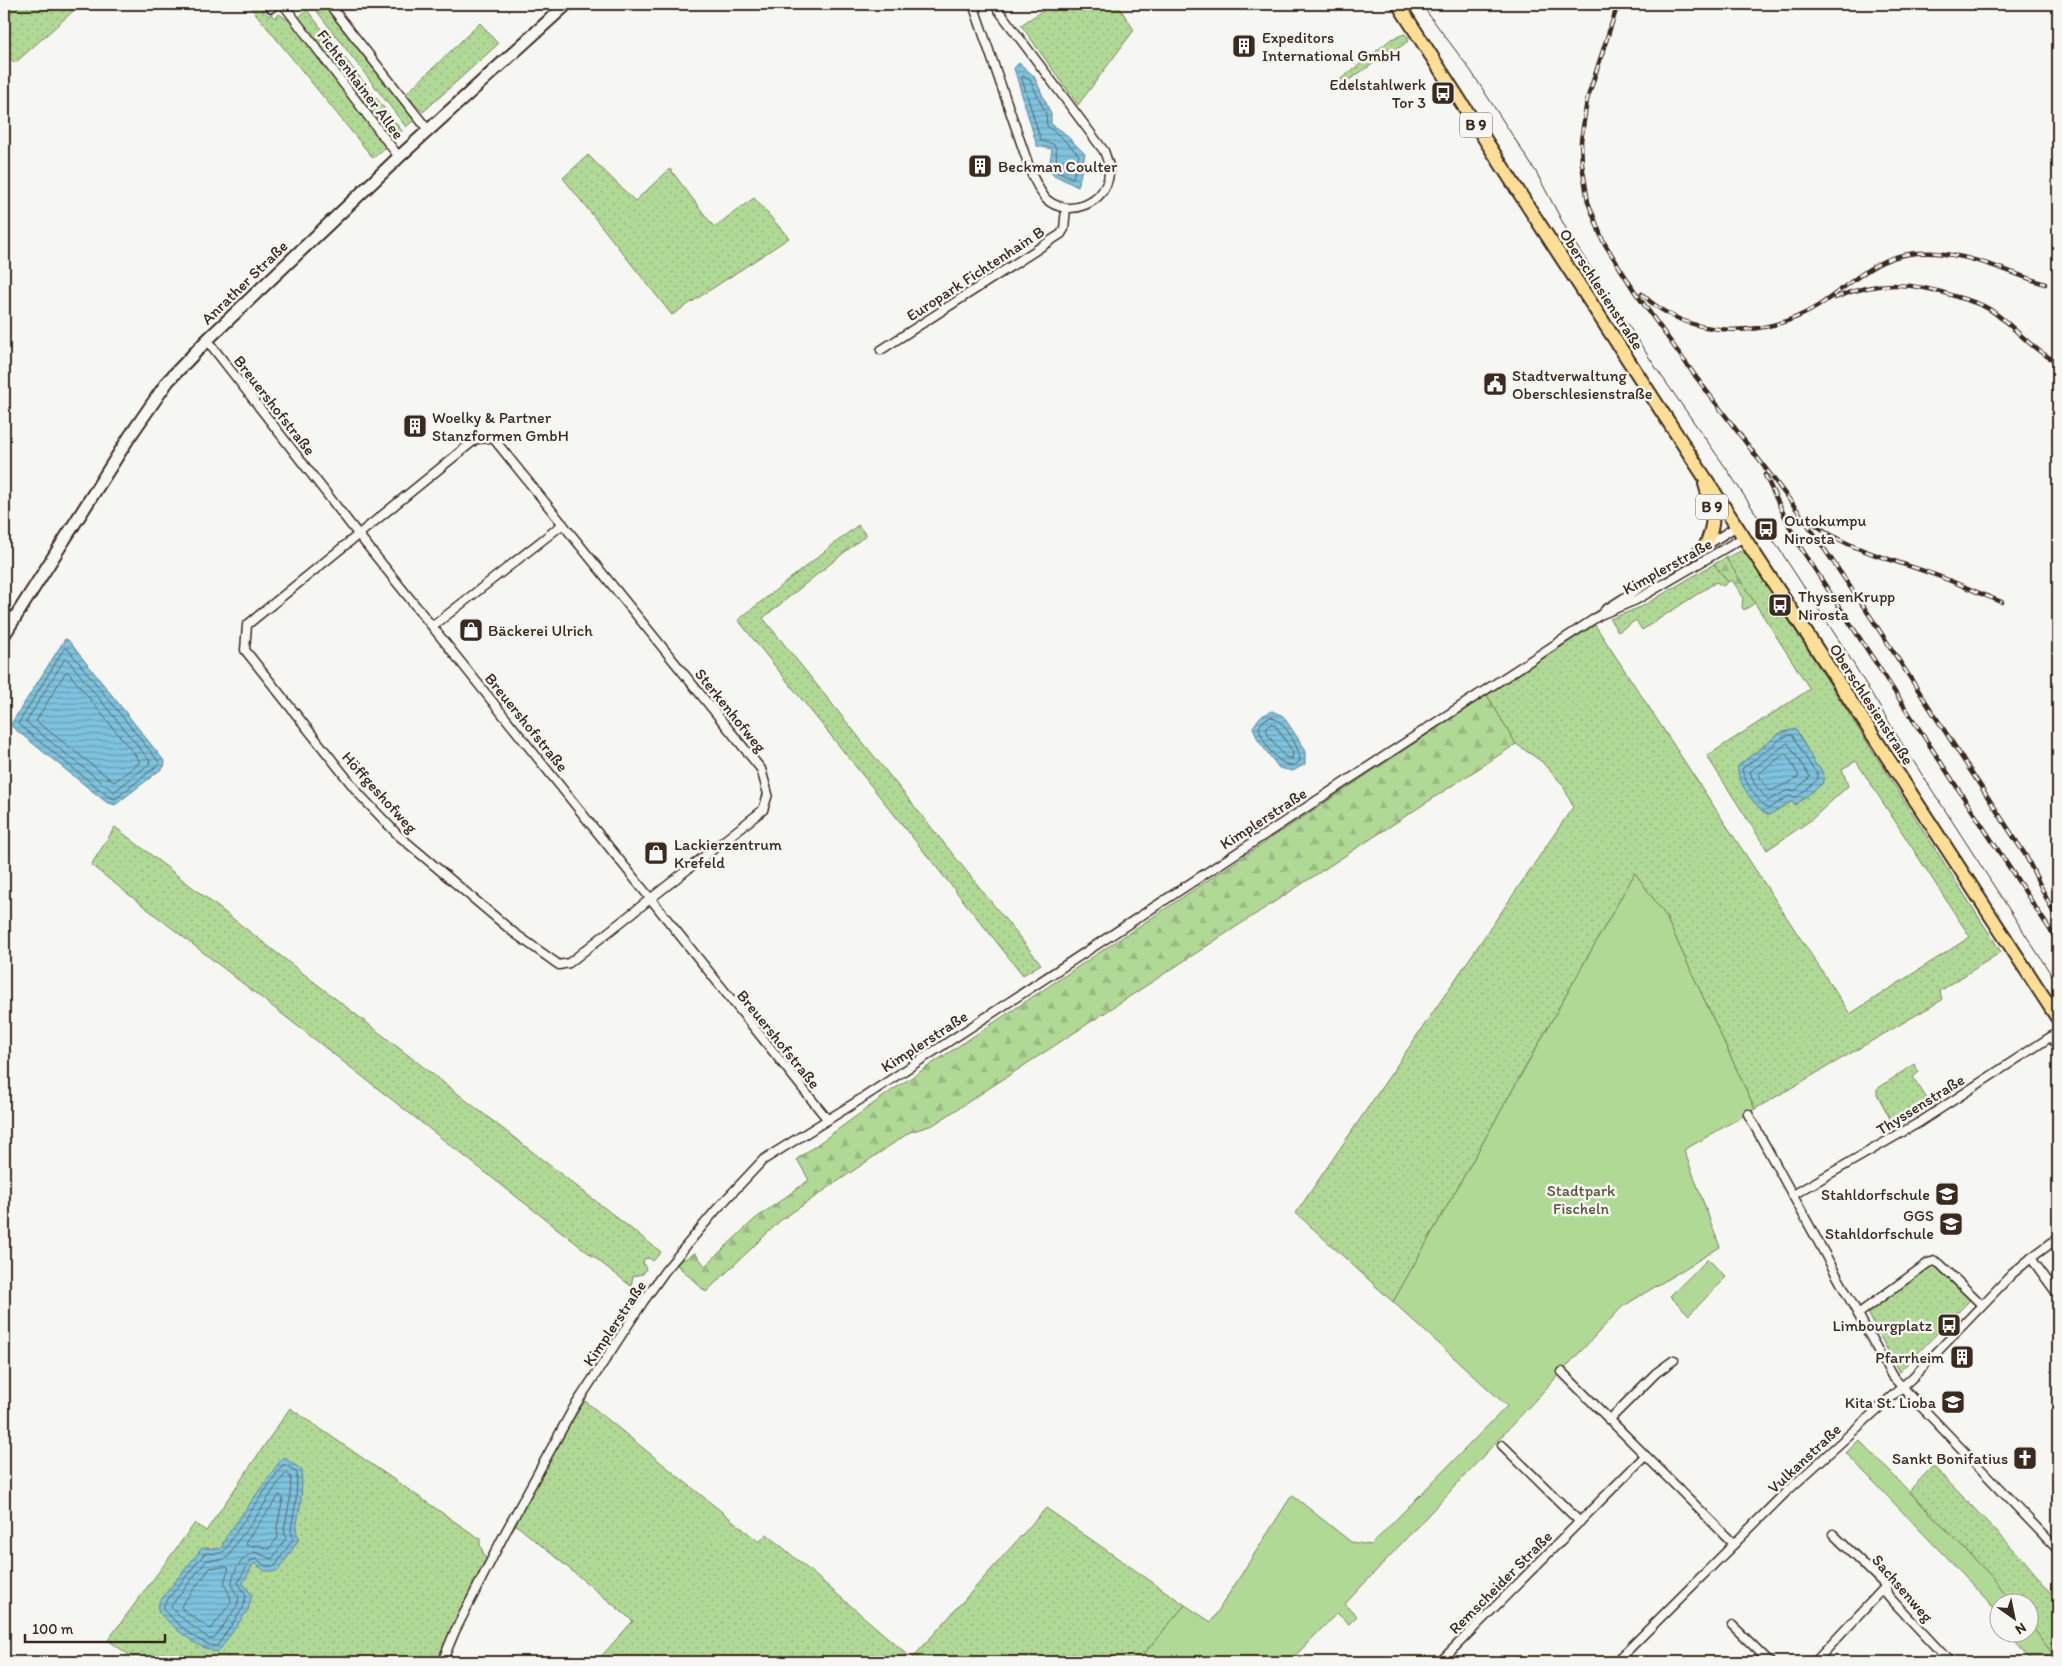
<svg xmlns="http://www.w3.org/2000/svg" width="2062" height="1666" font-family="Itim,sans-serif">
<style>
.grass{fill:url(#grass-dots);stroke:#76825a;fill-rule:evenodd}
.forest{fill:url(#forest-firs);stroke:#76825a}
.park{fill:#b0d996;stroke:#76825a}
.water{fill:url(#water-rules);stroke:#638692}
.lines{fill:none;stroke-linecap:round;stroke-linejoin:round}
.shore{stroke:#56676b;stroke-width:1}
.minor-casing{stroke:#3b2a1e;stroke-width:11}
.secondary-casing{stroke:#3b2a1e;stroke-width:15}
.primary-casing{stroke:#3b2a1e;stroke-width:16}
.minor{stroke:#f6f6f2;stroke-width:8}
.secondary{stroke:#f6f6f2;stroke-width:11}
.primary{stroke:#fcde96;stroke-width:12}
.tram{stroke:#3b2a1e;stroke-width:1}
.rail-casing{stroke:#3b2a1e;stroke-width:4.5}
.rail{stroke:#f6f6f2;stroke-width:2.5;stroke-dasharray:8;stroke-linecap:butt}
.labels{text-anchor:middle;stroke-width:5;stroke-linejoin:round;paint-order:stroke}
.shield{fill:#f6f6f2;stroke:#73675e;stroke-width:1}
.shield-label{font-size:15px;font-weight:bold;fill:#3b2a1e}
.poi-label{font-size:16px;fill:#3b2a1e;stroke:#f6f6f2;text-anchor:start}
.street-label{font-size:16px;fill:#3b2a1e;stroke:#f6f6f2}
.park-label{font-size:16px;fill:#58563c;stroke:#f6f6f2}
</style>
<defs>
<pattern id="grass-dots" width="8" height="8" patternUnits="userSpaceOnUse" patternTransform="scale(1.25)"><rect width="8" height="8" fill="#b0d996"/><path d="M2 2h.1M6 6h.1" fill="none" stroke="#98ba81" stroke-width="1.8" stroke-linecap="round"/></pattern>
<pattern id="forest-firs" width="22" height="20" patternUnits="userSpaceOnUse" patternTransform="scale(1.25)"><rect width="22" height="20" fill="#b0d996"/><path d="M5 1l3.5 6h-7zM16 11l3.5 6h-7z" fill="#98ba81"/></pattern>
<pattern id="water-rules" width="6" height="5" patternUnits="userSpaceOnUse" patternTransform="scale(1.25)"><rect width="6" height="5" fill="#7ec3df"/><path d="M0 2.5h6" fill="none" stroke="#689fb4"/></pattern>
</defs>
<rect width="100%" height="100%" fill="#f6f6f2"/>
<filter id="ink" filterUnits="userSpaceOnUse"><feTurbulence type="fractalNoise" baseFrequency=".02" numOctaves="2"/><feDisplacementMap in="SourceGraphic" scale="10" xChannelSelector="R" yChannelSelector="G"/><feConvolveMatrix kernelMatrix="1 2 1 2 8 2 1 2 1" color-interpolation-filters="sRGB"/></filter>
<g filter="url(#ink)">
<g class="grass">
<polygon points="4,4 81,4 15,63 4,53"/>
<polygon points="248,4 263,4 263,11 269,16 271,14 275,18 279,14 291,22 386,147 373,158"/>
<polygon points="324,4 415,119 406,127 316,10"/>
<polygon points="1053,4 1117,4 1134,30 1078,105 1021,25"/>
<polygon points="307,10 402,131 392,140 298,18"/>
<polygon points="480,23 498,44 423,112 406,94"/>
<path d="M1405 34 1408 37V41C1397 50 1388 55 1374 53L1391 39Z"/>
<polygon points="1368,58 1377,61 1331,92 1328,89"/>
<polygon points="588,155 635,201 670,169 714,227 754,198 789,238 672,315 563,178"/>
<polygon points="858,525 866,535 763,618 1041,964 1023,975 738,620"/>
<path d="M1741 551 1748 556 2001 952 1940 991 1942 1000 1755 1109 1665 915 1635 873 1393 1302 1296 1213 1573 807 1563 785 1541 761 1516 744 1487 695 1595 625 1850 1014 1970 937 1856 761 1842 769 1848 786 1811 820 1767 850 1707 756 1810 689 1726 558ZM1796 729 1815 764 1821 769 1822 784 1808 793 1802 800 1792 801 1769 815C1751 805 1744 785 1738 766L1780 733Z"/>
<polygon points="1714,564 1728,582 1723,586 1716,582 1642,630 1636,620 1618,632 1611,621 1610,619 1641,607"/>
<polygon points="115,827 661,1252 653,1261 649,1258 644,1259 643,1263 646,1269 643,1274 633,1276 631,1286 91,865"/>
<polygon points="1914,1064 1919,1072 1913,1077 1929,1102 1935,1098 1938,1102 1895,1128 1877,1094 1877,1089"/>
<polygon points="1935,1265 1970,1300 1899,1372 1868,1313 1929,1267"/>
<polygon points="585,1401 759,1542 767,1534 908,1655 902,1662 596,1662 633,1621 515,1524 569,1426"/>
<polygon points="290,1408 480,1539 480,1545 487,1562 450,1631 439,1662 139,1662 108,1640 195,1523 206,1531"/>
<polygon points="1933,1466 2023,1559 2058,1601 2058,1661 2030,1624 2030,1604 2013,1603 1993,1578 1909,1491"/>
<polygon points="1046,1508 1185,1605 1137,1662 909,1662"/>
</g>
<g class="forest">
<polygon points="1726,558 1755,603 1744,610 1742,607 1743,597 1732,580 1728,582 1714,564"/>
<polygon points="1487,695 1516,744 933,1125 910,1132 781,1220 706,1292 676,1264 695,1253 705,1266 755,1219 809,1180 797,1159 891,1091"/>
</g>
<g class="park">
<polygon points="1635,873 1665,915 1755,1109 1684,1150 1720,1247 1622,1307 1345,1604 1357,1616 1349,1624 1337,1613 1289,1662 1137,1662 1185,1605 1211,1622 1292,1495 1351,1542 1371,1545 1507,1406 1393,1302"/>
<polygon points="1708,1259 1726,1277 1689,1315 1670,1296"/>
<polygon points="1859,1440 1993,1578 2013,1603 2000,1604 1999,1620 1988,1601 1846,1453"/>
<polygon points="2030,1624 2058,1661 2058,1662 2033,1662 2008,1634 2030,1634"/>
</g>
<g class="water">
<polygon points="1019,63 1034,76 1051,114 1051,124 1062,131 1085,154 1078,187 1052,174 1050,161 1052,149 1037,146 1014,68"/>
<polygon points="65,639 68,640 165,762 164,767 115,805 106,802 11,726 11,724"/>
<polygon points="1272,711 1283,716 1305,749 1305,764 1293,771 1279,768 1258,740 1253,727 1260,717"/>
<path d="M1796 729 1815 764 1821 769 1824 777 1822 784 1795 805 1792 801 1769 815C1756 808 1735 781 1738 766L1780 733Z"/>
<path d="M283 1457 302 1470 301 1501 296 1530 299 1539 278 1571H265L254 1563 243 1583 252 1595 248 1610 218 1652C195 1648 175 1628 158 1612L159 1602 202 1548 221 1549 226 1537Z"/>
</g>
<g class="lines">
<g class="shore">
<polygon points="1023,76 1030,80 1046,114 1047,126 1059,135 1079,155 1073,178 1057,171 1056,147 1053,144 1041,141 1022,79"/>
<polygon points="67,648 159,762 158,765 115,799 109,797 18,724 64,649"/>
<polygon points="67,659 150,761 149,764 114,792 26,722 64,660"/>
<polygon points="68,672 139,760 139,763 114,782 36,721 65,673"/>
<path d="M1271 717C1284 720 1300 748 1300 761L1293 766C1276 764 1262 742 1259 727L1263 721Z"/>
<polygon points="1272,724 1275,725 1293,752 1292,759 1285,757 1268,735 1266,728"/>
<path d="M1792 735 1811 766 1817 772 1818 779 1797 797 1789 796 1768 809C1759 803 1743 780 1742 769L1782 738Z"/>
<polygon points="1788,743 1810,777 1796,790 1786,791 1768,801 1754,783 1750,772"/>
<path d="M1786 753 1799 776C1792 782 1779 787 1770 791L1761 779 1759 774Z"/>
<path d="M283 1465H286L297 1473 296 1500 291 1530 293 1539 275 1566H266L256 1559 250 1561 238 1582 246 1596 243 1608 217 1646C202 1647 174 1621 164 1610V1604L204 1554C221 1552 222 1558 231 1540Z"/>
<path d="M287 1473 291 1477 290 1499 284 1530 286 1538 272 1559 255 1552C244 1554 232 1572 232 1583 232 1589 236 1593 239 1597L237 1606 214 1639H209L178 1615 171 1606 207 1560H222L229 1556 236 1543 252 1523 278 1483Z"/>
<polygon points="280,1495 283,1498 277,1527 278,1537 270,1548 268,1549 259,1545 247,1546 246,1542"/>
<path d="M226 1567 229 1569C219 1589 230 1587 231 1602L212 1628 210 1629 183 1610 181 1606 210 1568Z"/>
</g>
<g class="minor-casing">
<g id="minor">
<polyline points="283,4 399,157"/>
<polyline points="329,4 428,130"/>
<path d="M973 4 1032 175C1036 183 1040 192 1046 199 1069 219 1106 203 1109 174 1110 166 1107 159 1104 151L994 4"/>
<polyline points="271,8 275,4"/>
<polyline points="207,340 358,534 828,1120"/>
<polyline points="881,350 1061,234 1064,229 1066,208"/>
<polygon points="493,438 761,769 768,794 763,810 569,963 559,965 513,932 398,835 360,795 245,650 247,625 476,439"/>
<polyline points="1605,610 1737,526"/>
<polyline points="433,626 563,524"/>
<polyline points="2051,1037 2058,1047"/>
<polyline points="1748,1114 1892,1376 2058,1550"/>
<polyline points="1793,1195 1920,1122 2058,1032"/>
<polyline points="2031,1258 2058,1295"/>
<polyline points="1858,1314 1928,1263 1935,1261 1940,1264 1982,1305"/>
<polyline points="1562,1372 1734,1544"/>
<polyline points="1609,1420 1656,1373 1674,1360"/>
<polyline points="1502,1445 1580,1522"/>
<polyline points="1833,1534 1886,1586 1887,1594 1892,1600 1950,1662"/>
<polyline points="1732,1625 1770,1662"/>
<polyline points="442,1662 455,1631 505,1533 573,1409 643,1302 665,1271 716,1210 763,1160 861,1099 1600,615 1636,600 1744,537"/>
<polyline points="1440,1662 1645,1456"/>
<polyline points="1616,1662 1784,1494 1913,1377 2012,1274 2031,1258 2058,1238"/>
<polyline points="1815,1662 1886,1586"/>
</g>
</g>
<g class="secondary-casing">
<polyline id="secondary" points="4,635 130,436 168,381 207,340 399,157 567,4"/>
</g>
<g class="primary-casing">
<g id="primary">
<polyline points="1398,4 1531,211 2058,1019"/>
<path d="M1705 484C1713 510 1717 521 1705 547"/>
</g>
</g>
<use href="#minor" class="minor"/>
<use href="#secondary" class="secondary"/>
<use href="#primary" class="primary"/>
<polyline class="tram" points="1421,4 1471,71 1536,172 1570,236 1658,371 1726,468 1766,529 1842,645 1901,742 2058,985"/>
<g class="rail-casing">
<g id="rail">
<polyline points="1618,4 1587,100 1581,141 1582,164 1588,202 1603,241 1635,292 1696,377 1804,519 1872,619 2026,856 2058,922"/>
<path d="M1642 294C1688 340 1766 339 1818 306 1849 286 1872 259 1909 254 1956 247 2002 270 2045 284"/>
<path d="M1835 298C1876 280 1915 282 1957 297 1968 300 1979 303 1989 309 2014 325 2031 350 2058 362"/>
<polyline points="1765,475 1797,542 2058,942"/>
<path d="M1810 520C1846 551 1894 559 1938 576 1960 584 1980 594 2002 602"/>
</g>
</g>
<use href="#rail" class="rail"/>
</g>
</g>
<defs>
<g id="building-square" transform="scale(1.25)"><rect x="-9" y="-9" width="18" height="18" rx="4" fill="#3b2a1e" stroke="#f6f6f2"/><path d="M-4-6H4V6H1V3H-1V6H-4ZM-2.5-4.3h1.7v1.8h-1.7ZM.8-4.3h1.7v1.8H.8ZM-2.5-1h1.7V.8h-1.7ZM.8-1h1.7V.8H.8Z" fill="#fff"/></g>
<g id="bus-square" transform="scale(1.25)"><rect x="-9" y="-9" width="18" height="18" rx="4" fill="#3b2a1e" stroke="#f6f6f2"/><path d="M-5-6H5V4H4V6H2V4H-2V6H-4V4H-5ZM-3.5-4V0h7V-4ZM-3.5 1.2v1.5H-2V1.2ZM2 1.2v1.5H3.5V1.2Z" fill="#fff"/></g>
<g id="civic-square" transform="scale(1.25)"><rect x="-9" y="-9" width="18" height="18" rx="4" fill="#3b2a1e" stroke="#f6f6f2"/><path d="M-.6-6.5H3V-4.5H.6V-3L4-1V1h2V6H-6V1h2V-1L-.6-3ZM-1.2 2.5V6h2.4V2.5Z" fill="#fff"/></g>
<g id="shop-square" transform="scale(1.25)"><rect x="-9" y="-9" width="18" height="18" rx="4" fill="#3b2a1e" stroke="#f6f6f2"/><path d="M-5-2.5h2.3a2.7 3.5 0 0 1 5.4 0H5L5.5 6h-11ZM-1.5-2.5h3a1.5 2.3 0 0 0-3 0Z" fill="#fff"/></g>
<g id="school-square" transform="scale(1.25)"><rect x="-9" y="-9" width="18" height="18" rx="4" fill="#3b2a1e" stroke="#f6f6f2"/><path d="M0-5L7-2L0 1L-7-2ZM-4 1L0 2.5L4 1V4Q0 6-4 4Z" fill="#fff"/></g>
<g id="church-square" transform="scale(1.25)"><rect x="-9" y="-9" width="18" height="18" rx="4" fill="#3b2a1e" stroke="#f6f6f2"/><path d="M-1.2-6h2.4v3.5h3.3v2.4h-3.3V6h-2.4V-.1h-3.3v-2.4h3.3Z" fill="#fff"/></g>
</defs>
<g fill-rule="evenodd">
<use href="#building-square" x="1244" y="46"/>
<use href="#bus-square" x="1443" y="93"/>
<use href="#building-square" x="980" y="166"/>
<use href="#civic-square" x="1495" y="384"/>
<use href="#building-square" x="415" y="426"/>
<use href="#bus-square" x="1766" y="529"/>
<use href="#bus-square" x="1780" y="605"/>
<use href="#shop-square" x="471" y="630"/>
<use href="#shop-square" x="656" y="853"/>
<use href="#school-square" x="1947" y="1194"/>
<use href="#school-square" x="1951" y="1224"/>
<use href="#bus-square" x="1949" y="1325"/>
<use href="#building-square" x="1962" y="1357"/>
<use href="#school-square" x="1953" y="1402"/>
<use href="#church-square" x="2025" y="1458"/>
</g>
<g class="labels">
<g class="shield">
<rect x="1460" y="112.5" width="32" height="25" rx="4"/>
<rect x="1696" y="494.5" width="32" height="25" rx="4"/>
</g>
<g class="shield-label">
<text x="1476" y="130">B 9</text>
<text x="1712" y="512">B 9</text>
</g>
<g class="poi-label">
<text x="1262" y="43">Expeditors<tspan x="1262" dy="18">International GmbH</tspan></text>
<text x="1426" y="90" text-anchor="end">Edelstahlwerk<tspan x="1426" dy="18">Tor 3</tspan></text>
<text x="998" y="172">Beckman Coulter</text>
<text x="1512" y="381">Stadtverwaltung<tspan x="1512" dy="18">Oberschlesienstraße</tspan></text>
<text x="432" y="423">Woelky &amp; Partner<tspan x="432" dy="18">Stanzformen GmbH</tspan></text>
<text x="1784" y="526">Outokumpu<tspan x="1784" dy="18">Nirosta</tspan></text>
<text x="1798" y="602">ThyssenKrupp<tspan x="1798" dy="18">Nirosta</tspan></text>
<text x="488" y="636">Bäckerei Ulrich</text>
<text x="674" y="850">Lackierzentrum<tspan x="674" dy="18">Krefeld</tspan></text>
<text x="1930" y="1200" text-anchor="end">Stahldorfschule</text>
<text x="1934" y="1221" text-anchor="end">GGS<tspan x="1934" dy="18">Stahldorfschule</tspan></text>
<text x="1932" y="1331" text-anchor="end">Limbourgplatz</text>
<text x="1944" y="1363" text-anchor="end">Pfarrheim</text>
<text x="1936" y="1408" text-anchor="end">Kita St. Lioba</text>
<text x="2008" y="1464" text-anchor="end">Sankt Bonifatius</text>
</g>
<g class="street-label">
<text transform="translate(361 84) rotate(53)" y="6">Fichtenhainer Allee</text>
<text transform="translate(975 273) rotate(-33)" y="6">Europark Fichtenhain B</text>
<text transform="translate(244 282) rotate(-44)" y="6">Anrather Straße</text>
<text transform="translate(1602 289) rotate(57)" y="6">Oberschlesienstraße</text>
<text transform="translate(275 405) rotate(52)" y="6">Breuershofstraße</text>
<text transform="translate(1667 566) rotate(-29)" y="6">Kimplerstraße</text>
<text transform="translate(1872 704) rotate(57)" y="6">Oberschlesienstraße</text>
<text transform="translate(731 710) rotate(51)" y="6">Sterkenhofweg</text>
<text transform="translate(527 722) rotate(51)" y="6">Breuershofstraße</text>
<text transform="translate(380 792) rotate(48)" y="6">Höffgeshofweg</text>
<text transform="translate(1263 818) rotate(-33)" y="6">Kimplerstraße</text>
<text transform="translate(779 1039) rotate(51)" y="6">Breuershofstraße</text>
<text transform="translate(924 1041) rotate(-33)" y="6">Kimplerstraße</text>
<text transform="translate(1920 1104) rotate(-32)" y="6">Thyssenstraße</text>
<text transform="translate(614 1323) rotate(-56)" y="6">Kimplerstraße</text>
<text transform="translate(1804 1458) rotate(-43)" y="6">Vulkanstraße</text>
<text transform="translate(1500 1582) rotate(-45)" y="6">Remscheider Straße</text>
<text transform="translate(1903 1588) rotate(49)" y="6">Sachsenweg</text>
</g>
<g class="park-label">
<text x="1581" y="1196">Stadtpark<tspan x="1581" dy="18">Fischeln</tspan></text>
</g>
</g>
<rect width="2062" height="1666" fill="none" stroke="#f6f6f2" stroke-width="20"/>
<rect x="10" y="10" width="2042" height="1646" fill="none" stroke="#3b2a1e" stroke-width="2" filter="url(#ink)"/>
<g transform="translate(2014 1618) rotate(147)"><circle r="24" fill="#f6f6f2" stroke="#aba49d"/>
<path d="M0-4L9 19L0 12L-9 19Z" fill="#3b2a1e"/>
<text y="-8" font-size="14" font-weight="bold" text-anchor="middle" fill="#3b2a1e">N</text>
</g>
<path d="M25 1634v8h140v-8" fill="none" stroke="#3b2a1e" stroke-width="2.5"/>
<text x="32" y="1634" font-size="15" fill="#3b2a1e" stroke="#f6f6f2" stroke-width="4" paint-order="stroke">100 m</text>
</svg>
